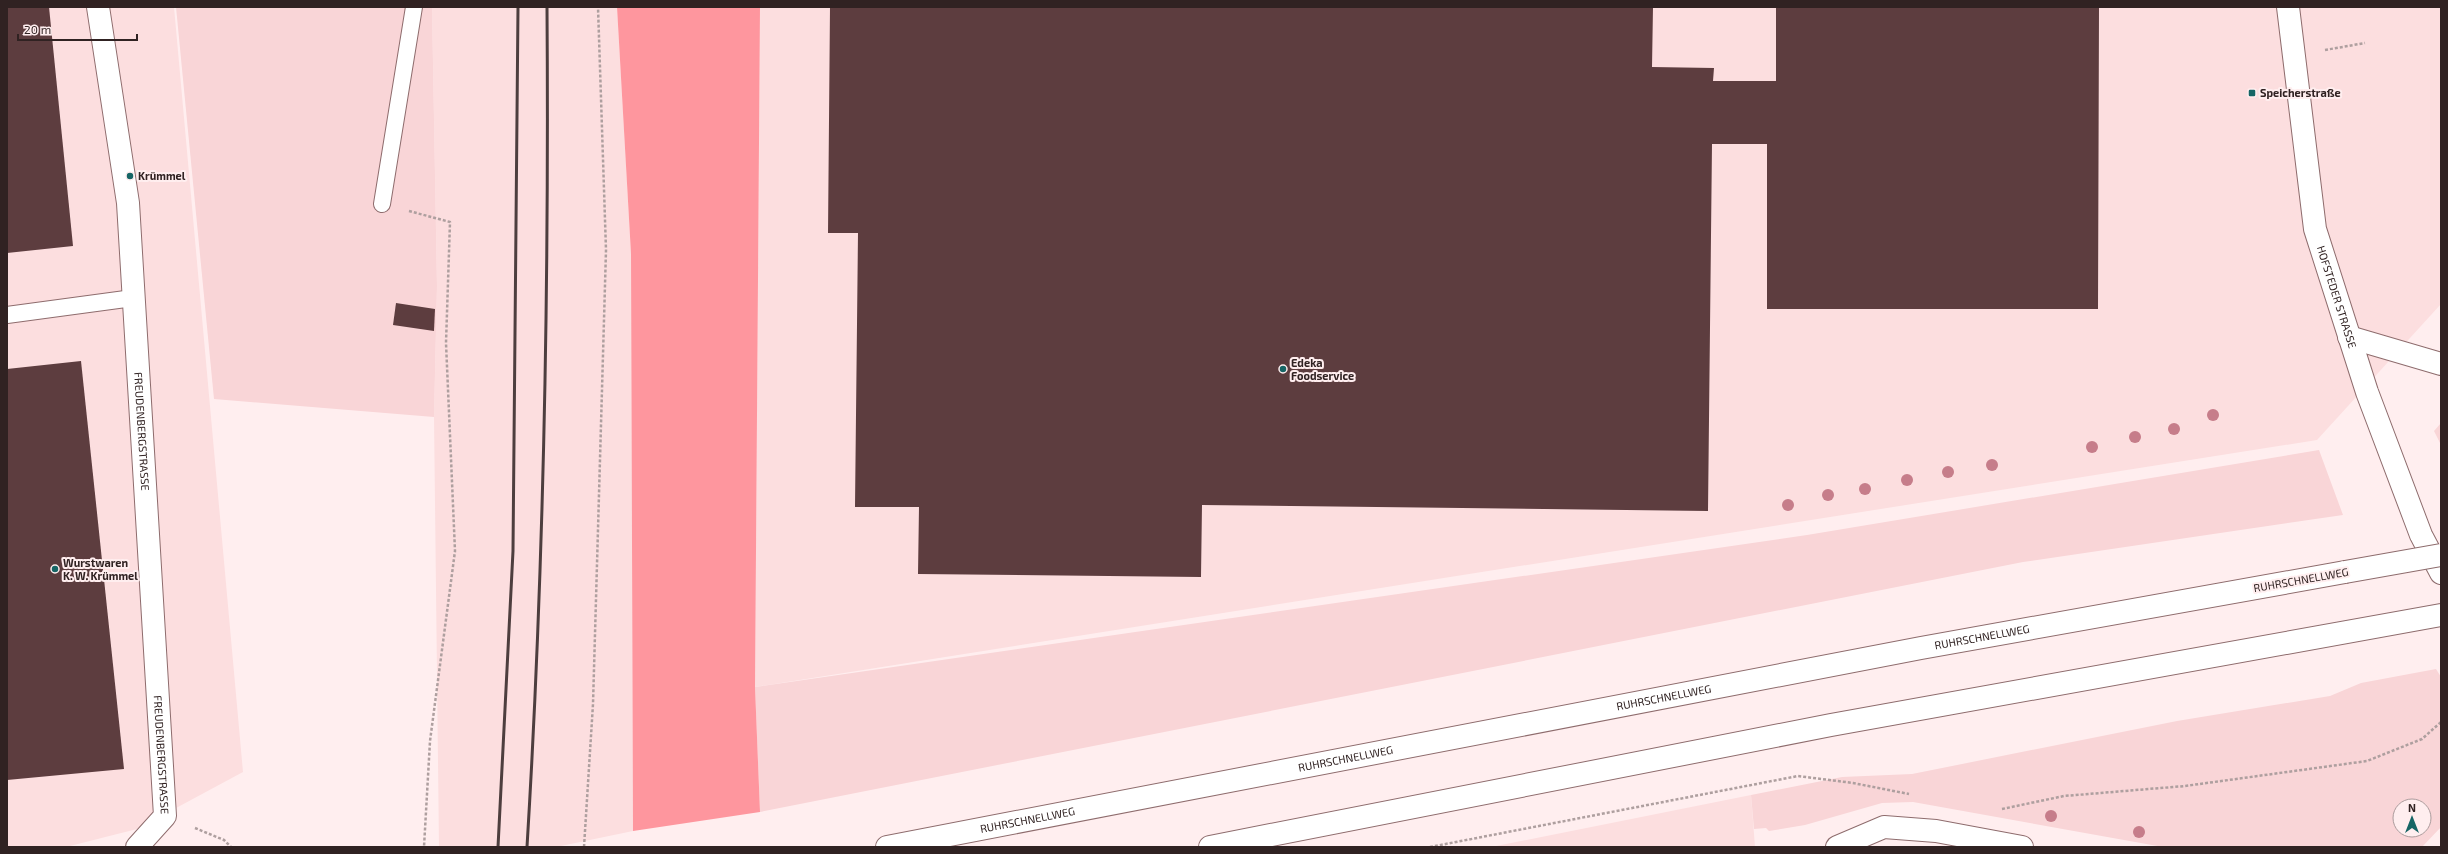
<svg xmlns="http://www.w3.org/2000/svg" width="2448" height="854" font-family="'Exo 2',sans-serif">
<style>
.built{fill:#fcdedf}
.green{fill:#f9d5d7;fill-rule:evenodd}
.forest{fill:#fe969e}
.building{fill:#5d3d3f}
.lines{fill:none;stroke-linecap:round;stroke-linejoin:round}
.lane-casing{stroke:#8e6c6d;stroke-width:18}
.street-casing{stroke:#8e6c6d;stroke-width:24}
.secondary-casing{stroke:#8e6c6d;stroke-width:24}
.highway-casing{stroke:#8e6c6d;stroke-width:24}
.path{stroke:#ae9f9f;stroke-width:2.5;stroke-dasharray:3 2;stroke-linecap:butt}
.lane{stroke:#fff;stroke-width:16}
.street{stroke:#fff;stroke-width:22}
.secondary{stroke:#fff;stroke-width:22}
.highway{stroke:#fff;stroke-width:22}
.rail{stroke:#4d3e3e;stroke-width:3}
.highway-bridge-casing{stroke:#8e6c6d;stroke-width:24;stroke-linecap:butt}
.highway-bridge{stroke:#fff;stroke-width:22}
.tree{fill:#c67d8a}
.poi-dot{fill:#166565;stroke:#ffeeef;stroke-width:1.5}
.labels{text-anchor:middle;stroke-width:4;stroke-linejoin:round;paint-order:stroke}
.poi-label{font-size:11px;font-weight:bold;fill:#302222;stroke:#ffeeef;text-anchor:start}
.street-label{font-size:11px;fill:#302222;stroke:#ffeeef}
</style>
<rect width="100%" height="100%" fill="#ffeeef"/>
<g class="built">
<polygon points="7,7 174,7 243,772 137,829 66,847 7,847"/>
<polygon points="432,7 617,7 631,254 633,831 556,847 439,847 434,417 437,286"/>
<polygon points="760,7 2441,7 2441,304 2317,440 755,687"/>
<polygon points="1751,795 1755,847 1491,847"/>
</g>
<g class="green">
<polygon points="176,7 432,7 437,286 434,417 214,399"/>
<polygon points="2441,423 2441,445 2434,431"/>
<polygon points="2319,450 2343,515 2023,562 760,812 755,687 1807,535"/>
<path d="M2436 669 2441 677V827L2422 847H2163L1913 802 1882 803 1805 825 1769 831 1766 828 1754 829 1751 795 1842 777 1912 774 2177 721 2330 696 2361 683ZM2400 806H2424V830H2400Z"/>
</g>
<polygon class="forest" points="617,7 760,7 755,687 760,812 633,831 631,254"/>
<g class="building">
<polygon points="7,7 49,7 73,246 7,253"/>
<polygon points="830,7 1653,7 1652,67 1714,68 1713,81 1776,81 1776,7 2099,7 2098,309 1767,309 1767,144 1712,144 1708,511 1202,505 1201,577 918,574 919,507 855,507 858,233 828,233"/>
<polygon points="396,303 435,309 434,331 393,325"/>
<polygon points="81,361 124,769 7,780 7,369"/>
</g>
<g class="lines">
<g class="lane-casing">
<g id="lane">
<polyline points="382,204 414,7"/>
<polyline points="7,315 133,298"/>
</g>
</g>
<g class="street-casing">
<g id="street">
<path id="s1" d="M98 7 128 203 165 816 137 847"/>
<polyline points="1837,847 1884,827 1936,831 2022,847"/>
</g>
</g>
<g class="secondary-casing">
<g id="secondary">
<path id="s2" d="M2288 7 2315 229 2367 392 2421 535 2441 573"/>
</g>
</g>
<g class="highway-casing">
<g id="highway">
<polyline points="2349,337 2441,364"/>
<path id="s3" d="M887 847 1921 648 2345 572"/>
<polyline points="1210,847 1831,725 2441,615"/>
</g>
</g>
<g class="path">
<polyline points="2325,50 2365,43"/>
<polyline points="409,211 450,222 446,343 455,551 430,741 424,847"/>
<polyline points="2002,809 2064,796 2185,786 2367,761 2422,739 2441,722"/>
<polyline points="195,828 224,840 231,847"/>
<polyline points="584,847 593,704 606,250 598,7"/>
<polyline points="1430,847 1798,776 1853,783 1909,794"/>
</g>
<use href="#lane" class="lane"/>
<use href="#street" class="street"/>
<use href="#secondary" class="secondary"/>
<use href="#highway" class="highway"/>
<g class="rail">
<polyline points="498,847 513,551 518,7"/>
<path d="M527 847C544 567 549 287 547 7"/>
</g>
<g class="highway-bridge-casing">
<polyline id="highway-bridge" points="2345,572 2441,555"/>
</g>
<use href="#highway-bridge" class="highway-bridge"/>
</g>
<g class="tree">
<circle cx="2213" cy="415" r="6"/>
<circle cx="2174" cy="429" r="6"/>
<circle cx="2135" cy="437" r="6"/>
<circle cx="2092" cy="447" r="6"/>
<circle cx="1992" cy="465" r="6"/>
<circle cx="1948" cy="472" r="6"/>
<circle cx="1907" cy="480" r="6"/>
<circle cx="1865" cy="489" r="6"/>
<circle cx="1828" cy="495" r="6"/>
<circle cx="1788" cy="505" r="6"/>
<circle cx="2051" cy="816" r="6"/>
<circle cx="2139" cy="832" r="6"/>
</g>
<g class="poi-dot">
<rect x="2248" y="89" width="8" height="8" rx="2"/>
<circle cx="130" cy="176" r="4"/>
<circle cx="1283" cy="369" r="4"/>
<circle cx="55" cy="569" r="4"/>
</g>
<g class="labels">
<g class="poi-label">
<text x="2260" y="97">Speicherstraße</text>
<text x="138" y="180">Krümmel</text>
<text x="1291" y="367">Edeka<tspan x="1291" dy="13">Foodservice</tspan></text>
<text x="63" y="567">Wurstwaren<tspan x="63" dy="13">K. W. Krümmel</tspan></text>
</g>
<g class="street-label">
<text dy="4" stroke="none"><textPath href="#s2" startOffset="295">HOFSTEDER STRASSE</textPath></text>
<text dy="4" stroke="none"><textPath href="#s1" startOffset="427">FREUDENBERGSTRASSE</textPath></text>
<text transform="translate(2301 580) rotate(-10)" y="4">RUHRSCHNELLWEG</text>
<text dy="4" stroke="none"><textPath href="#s3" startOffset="1115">RUHRSCHNELLWEG</textPath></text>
<text dy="4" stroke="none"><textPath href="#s3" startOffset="791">RUHRSCHNELLWEG</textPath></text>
<text dy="4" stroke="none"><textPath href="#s1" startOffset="751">FREUDENBERGSTRASSE</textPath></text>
<text dy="4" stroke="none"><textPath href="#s3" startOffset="467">RUHRSCHNELLWEG</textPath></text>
<text dy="4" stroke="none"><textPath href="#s3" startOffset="143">RUHRSCHNELLWEG</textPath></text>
</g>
</g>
<rect width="2448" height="854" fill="none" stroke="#302222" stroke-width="16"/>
<g transform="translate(2412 818)"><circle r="19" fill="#ffeeef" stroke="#ac9c9d"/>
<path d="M0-3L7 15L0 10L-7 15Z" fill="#166565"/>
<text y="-6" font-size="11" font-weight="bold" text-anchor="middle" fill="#302222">N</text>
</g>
<path d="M18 34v6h119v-6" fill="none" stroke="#302222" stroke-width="2"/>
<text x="24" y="34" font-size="12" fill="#302222" stroke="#ffeeef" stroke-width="3" paint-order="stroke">20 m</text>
</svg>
